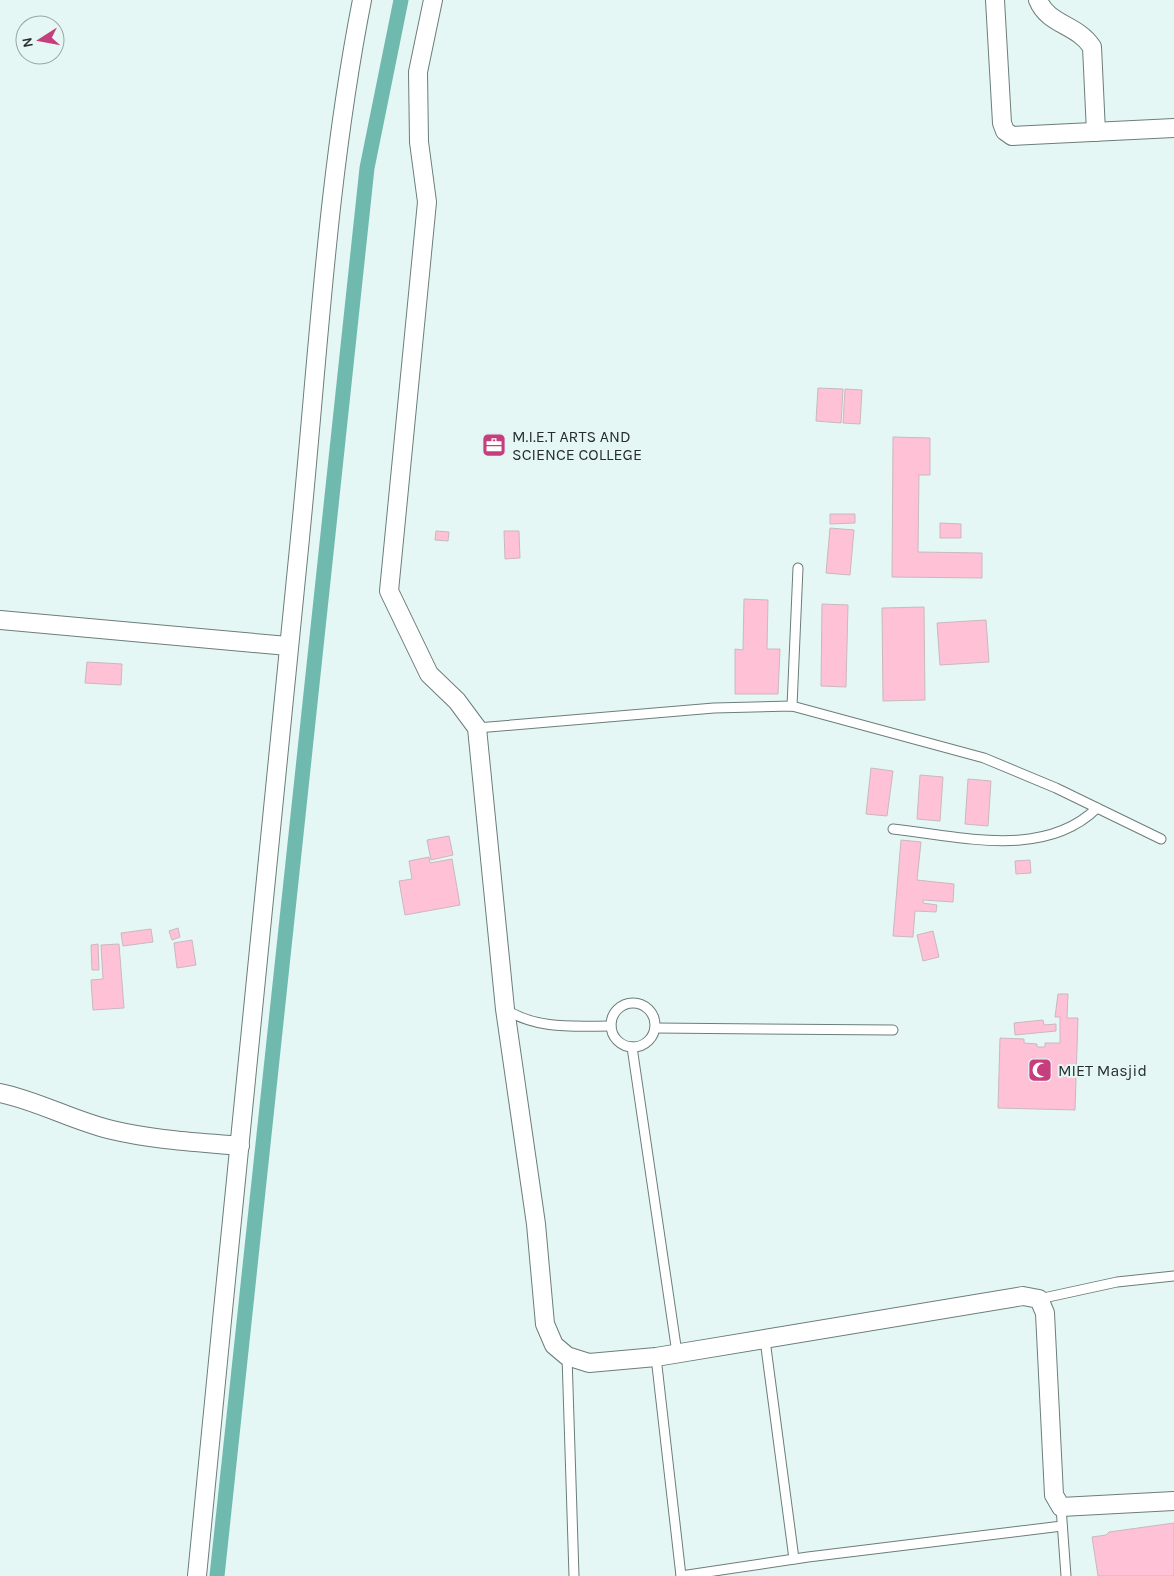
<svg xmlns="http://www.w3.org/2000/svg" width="1174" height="1576" font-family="Karla,sans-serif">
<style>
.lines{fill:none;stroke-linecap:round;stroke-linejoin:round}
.canal{stroke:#70b9af;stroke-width:15}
.building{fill:#fec1d6;stroke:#c9b9be}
.service-casing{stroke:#6c7d7a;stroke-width:11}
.minor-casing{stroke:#6c7d7a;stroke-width:20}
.service{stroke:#fff;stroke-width:9}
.minor{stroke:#fff;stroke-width:18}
.labels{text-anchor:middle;stroke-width:4;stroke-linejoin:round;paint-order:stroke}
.poi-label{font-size:16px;fill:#262d2c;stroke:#e5f7f4;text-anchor:start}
</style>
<rect width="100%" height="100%" fill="#e5f7f4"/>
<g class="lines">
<polyline class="canal" points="217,1576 367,168 401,0"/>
</g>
<g class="building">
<polygon points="818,388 843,389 841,423 816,421"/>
<polygon points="845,389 862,390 860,424 843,423"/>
<polygon points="893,437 930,438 930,475 919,475 918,552 982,553 982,578 892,577"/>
<polygon points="830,514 855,514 855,523 830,524"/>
<polygon points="940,523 961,524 961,538 940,538"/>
<polygon points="830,528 854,530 850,575 826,573"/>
<polygon points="436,531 449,532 448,541 435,540"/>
<polygon points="504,531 519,531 520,558 505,559"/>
<polygon points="744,599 768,600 767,649 780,649 778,694 735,694 735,649 743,650"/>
<polygon points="822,604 848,605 846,687 821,686"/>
<polygon points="924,607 925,700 883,701 882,608"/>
<polygon points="986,620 989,662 940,665 937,623"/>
<polygon points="87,662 122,664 121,685 85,683"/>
<polygon points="871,768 893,771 887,816 866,814"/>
<polygon points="920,775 943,777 940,821 917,819"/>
<polygon points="968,779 991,781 988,826 965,824"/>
<polygon points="449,836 453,855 431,860 427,840"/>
<polygon points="901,840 921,842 917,880 954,884 953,902 923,900 923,903 937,905 936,912 915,911 913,937 893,936"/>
<polygon points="429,857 430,863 452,859 460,905 405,915 399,881 412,879 409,861"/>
<polygon points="1030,860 1031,873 1016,874 1015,861"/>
<polygon points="178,928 180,937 172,940 169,931"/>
<polygon points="151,929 153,942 123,946 121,933"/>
<polygon points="933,931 939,957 923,961 917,935"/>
<polygon points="192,940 196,965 177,968 174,943"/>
<polygon points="98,944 99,970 92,970 91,945"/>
<polygon points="119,944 124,1008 93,1010 91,980 103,979 101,945"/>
<polygon points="1058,994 1068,994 1067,1018 1078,1018 1075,1110 998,1108 1000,1038 1024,1039 1024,1043 1037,1044 1037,1047 1045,1047 1045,1043 1060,1043 1060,1017 1055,1017"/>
<polygon points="1043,1020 1044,1025 1056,1024 1056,1031 1015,1035 1014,1023"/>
<polygon points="1174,1523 1174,1576 1098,1576 1092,1537 1106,1535 1109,1532"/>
</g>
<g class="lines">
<g class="service-casing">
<g id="service">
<polyline points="792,706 798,568"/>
<polyline points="477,728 714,708 792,706 984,758 1056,788 1161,839"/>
<path d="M893 829C959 836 1044 860 1097 808"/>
<circle cx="633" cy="1025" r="22"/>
<path d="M505 1009C537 1030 575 1026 611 1026"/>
<polyline points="655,1028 893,1030"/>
<polyline points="632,1047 677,1353"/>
<polyline points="1039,1299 1117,1282 1174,1276"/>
<polyline points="765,1340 794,1559"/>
<polyline points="567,1356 574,1576"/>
<polyline points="656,1357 681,1576"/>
<polyline points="1061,1507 1066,1576"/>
<polyline points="681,1576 808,1557 1062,1526"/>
</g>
</g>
<g class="minor-casing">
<g id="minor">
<polyline points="433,0 418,72 419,142 427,202 389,591 429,674 457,701 477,728 505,1009 536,1224 545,1324 554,1345 567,1356 589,1363 656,1357 1023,1296 1039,1299 1045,1313 1054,1495 1061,1507 1174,1501"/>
<polyline points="995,0 1002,123 1005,131 1012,136 1174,128"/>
<path d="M1038 0C1048 25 1077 24 1092 47L1096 132"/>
<polyline points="0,620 288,646"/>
<path d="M0 1093C39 1101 73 1121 112 1130 154 1140 197 1142 240 1146"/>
<path d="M197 1576C231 1230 264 884 300 538 318 358 327 178 362 0"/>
</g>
</g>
<use href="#service" class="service"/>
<use href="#minor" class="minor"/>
</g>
<defs>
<g id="office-square" transform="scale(1.25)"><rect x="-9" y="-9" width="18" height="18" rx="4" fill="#c63e7c" stroke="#e5f7f4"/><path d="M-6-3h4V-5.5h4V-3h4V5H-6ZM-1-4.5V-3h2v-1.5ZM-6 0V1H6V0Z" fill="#fff"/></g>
<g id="mosque-square" transform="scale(1.25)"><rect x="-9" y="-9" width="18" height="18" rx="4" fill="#c63e7c" stroke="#e5f7f4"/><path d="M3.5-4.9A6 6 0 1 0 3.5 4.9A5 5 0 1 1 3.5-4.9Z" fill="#fff"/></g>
</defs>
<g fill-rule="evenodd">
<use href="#office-square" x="494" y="445"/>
<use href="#mosque-square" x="1040" y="1070"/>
</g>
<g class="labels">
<g class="poi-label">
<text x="512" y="442">M.I.E.T ARTS AND<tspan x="512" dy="18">SCIENCE COLLEGE</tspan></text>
<text x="1058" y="1076">MIET Masjid</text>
</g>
</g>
<g transform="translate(40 40) rotate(259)"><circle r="24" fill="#e5f7f4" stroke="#99a6a4"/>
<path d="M0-4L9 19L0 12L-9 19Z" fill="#c63e7c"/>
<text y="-8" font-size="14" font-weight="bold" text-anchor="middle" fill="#262d2c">N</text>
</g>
</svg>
